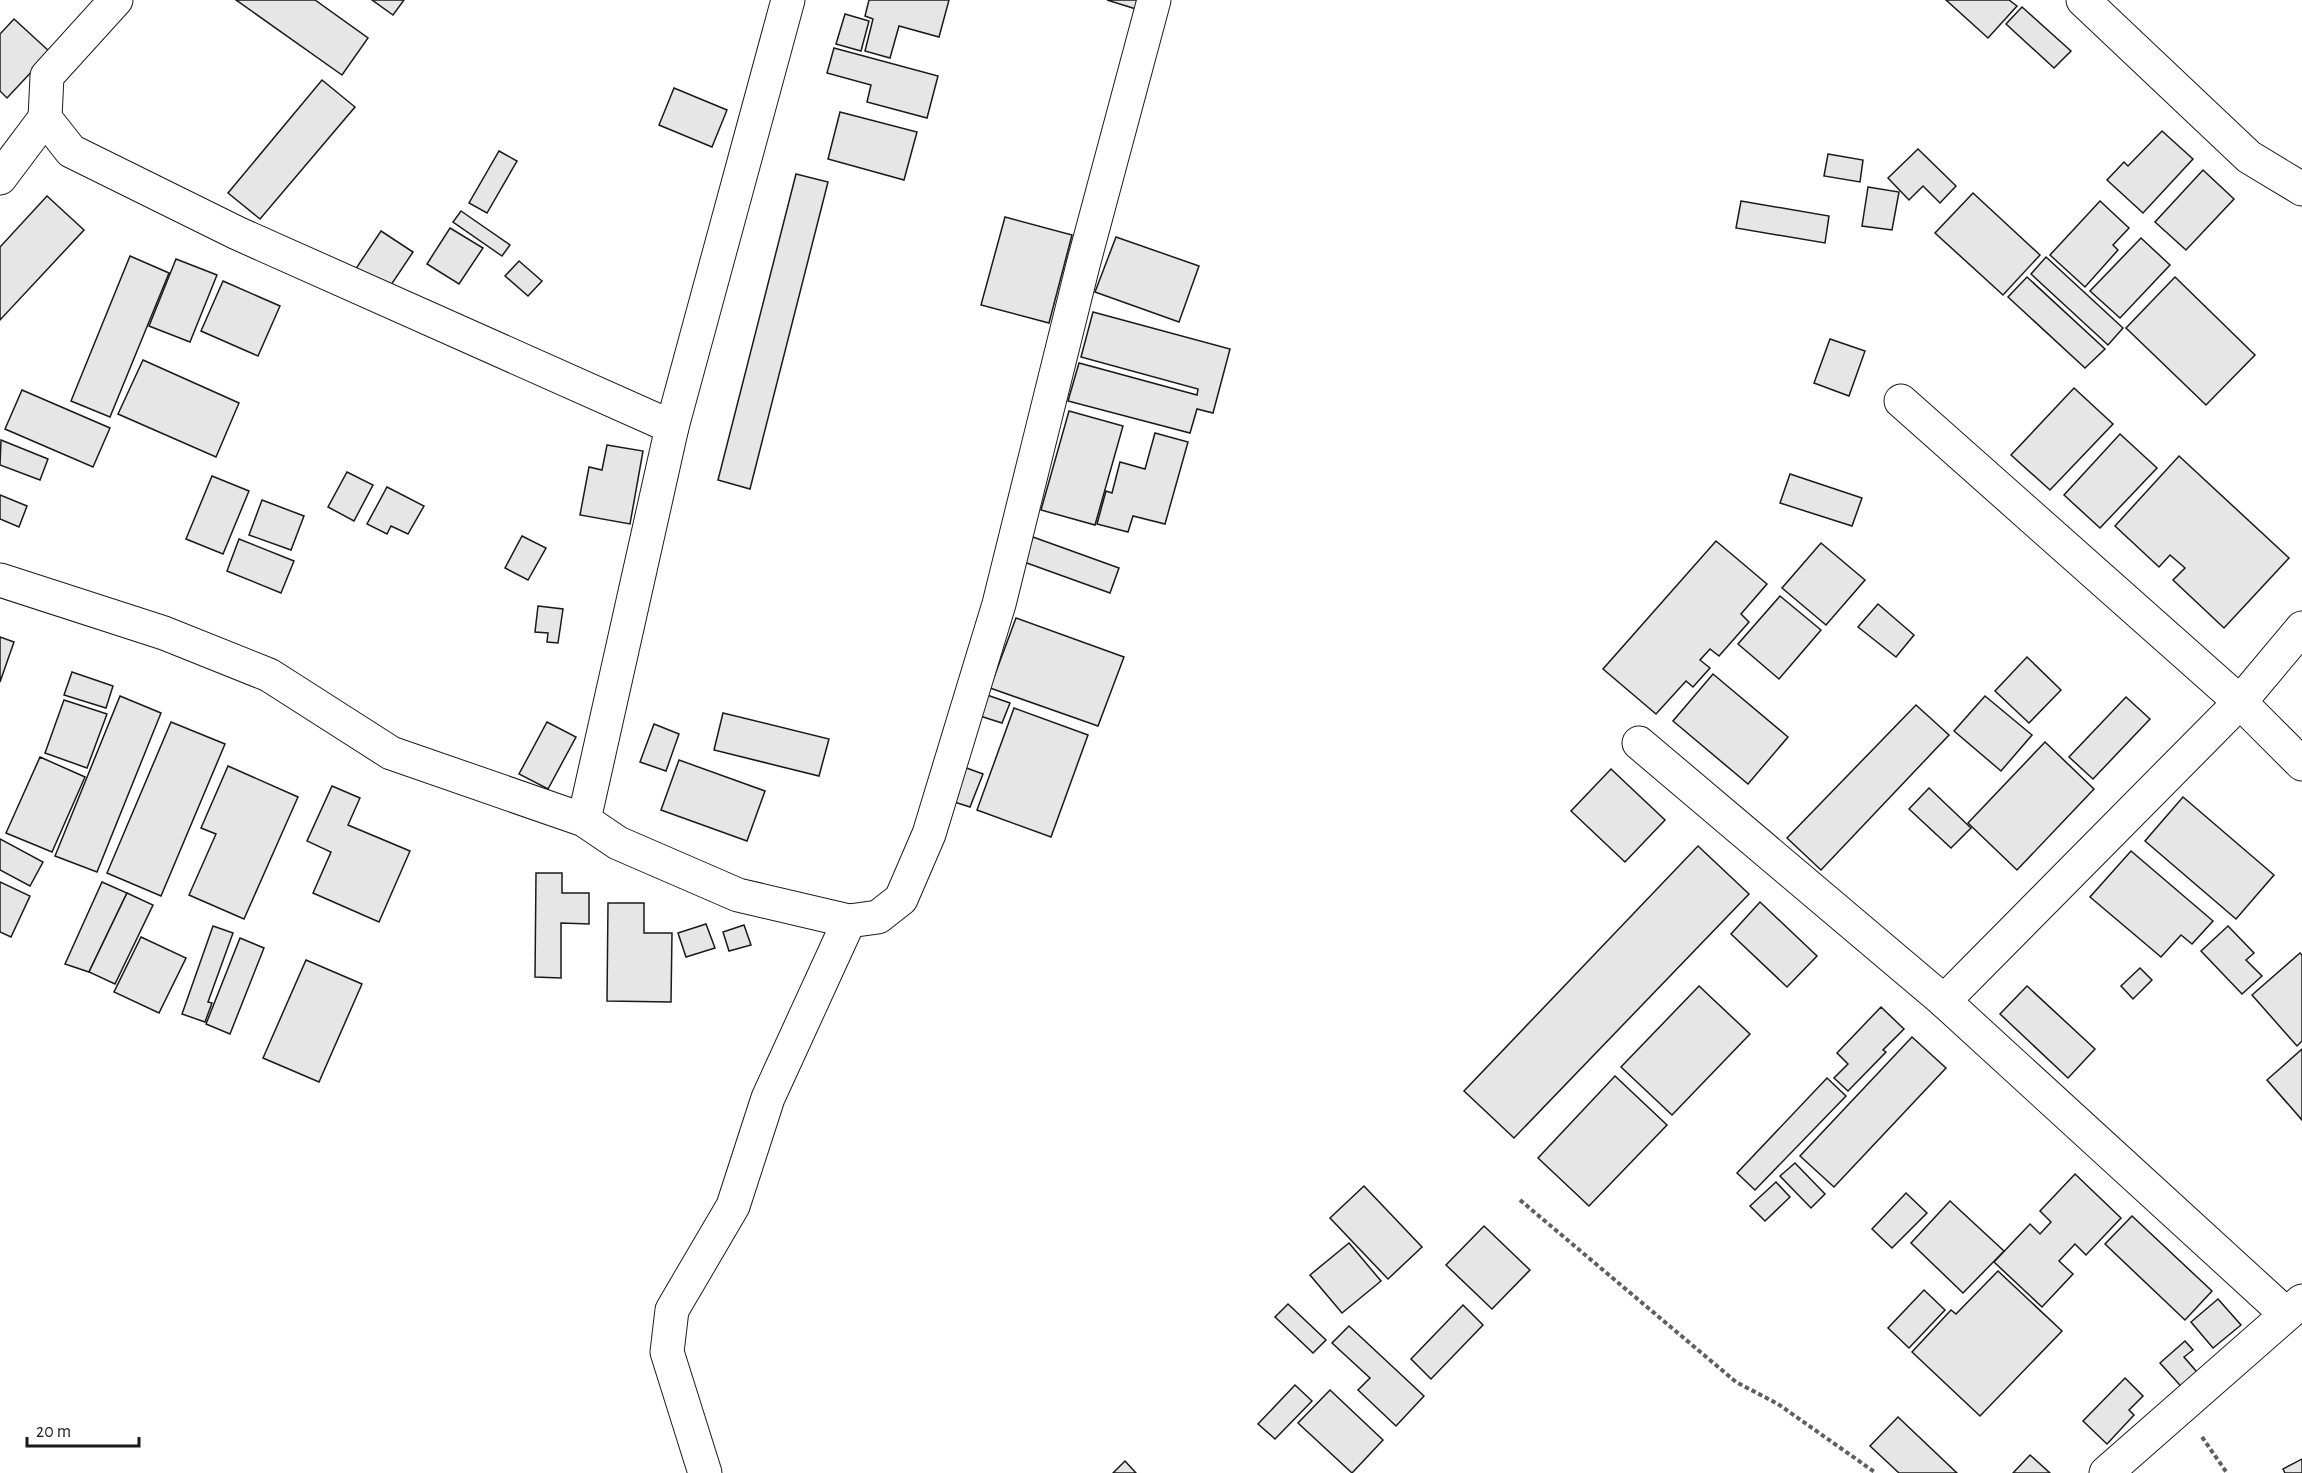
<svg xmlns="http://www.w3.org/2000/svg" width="2302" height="1473" font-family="'Alegreya Sans',sans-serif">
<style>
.building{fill:#e6e6e6;stroke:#1a1a1a;stroke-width:1.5}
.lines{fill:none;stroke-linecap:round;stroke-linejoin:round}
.street-casing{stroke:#1a1a1a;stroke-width:35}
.path{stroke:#5f5f5f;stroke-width:4;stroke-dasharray:4.5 3;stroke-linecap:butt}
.street{stroke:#fff;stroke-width:33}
</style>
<rect width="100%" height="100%" fill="#fff"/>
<g class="building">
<polygon points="236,0 315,0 368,38 342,75"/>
<polygon points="372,0 404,0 393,15"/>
<polygon points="869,0 949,0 939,37 899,26 890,58 865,51 873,19 865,16"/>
<polygon points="1107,0 1139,0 1136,9"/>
<polygon points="1946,0 2009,0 2017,6 1988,38"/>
<polygon points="2022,7 2071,51 2054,68 2006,24"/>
<polygon points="845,14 869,21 861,51 836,44"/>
<polygon points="14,19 50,52 7,98 0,91 0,34"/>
<polygon points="834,48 938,76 927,118 867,102 871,85 827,73"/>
<polygon points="322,80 355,107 260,219 228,193"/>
<polygon points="674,88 727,110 712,147 659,125"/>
<polygon points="840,112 917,132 904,180 828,159"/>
<polygon points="2162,131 2193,159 2143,213 2107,180 2124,162 2128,166"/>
<polygon points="1918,149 1956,186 1940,203 1923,186 1909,200 1888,178"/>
<polygon points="499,151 517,161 487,213 469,203"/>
<polygon points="1828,154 1863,160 1860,182 1824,176"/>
<polygon points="2203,170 2234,199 2186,250 2155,222"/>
<polygon points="796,174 828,182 750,489 718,480"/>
<polygon points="1868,187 1899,192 1892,230 1862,226"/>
<polygon points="1973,193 2040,255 2003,295 1935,233"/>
<polygon points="47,196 84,230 0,320 0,247"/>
<polygon points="1741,201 1829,216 1825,243 1736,228"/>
<polygon points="2100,201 2129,228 2113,245 2118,250 2085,287 2050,255"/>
<polygon points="461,211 510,245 502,256 453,222"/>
<polygon points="1005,217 1072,235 1049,323 981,305"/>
<polygon points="450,228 483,248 459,284 427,264"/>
<polygon points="381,231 413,252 387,291 355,270"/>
<polygon points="1116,237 1199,266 1179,322 1095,292"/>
<polygon points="2141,238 2170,265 2120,318 2090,291"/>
<polygon points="130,256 169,273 110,417 71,401"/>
<polygon points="2046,257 2123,328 2108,345 2031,274"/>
<polygon points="176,259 217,275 190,342 149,326"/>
<polygon points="519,261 542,281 528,296 505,276"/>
<polygon points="2027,277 2105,349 2085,368 2008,297"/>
<polygon points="2175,277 2255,355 2206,405 2126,328"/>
<polygon points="223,281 280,306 258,356 201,331"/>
<polygon points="1093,312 1230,349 1213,413 1197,409 1190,433 1068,401 1079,363 1197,395 1198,389 1081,357"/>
<polygon points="1830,339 1865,351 1849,396 1814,383"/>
<polygon points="143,360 239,403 216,457 118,414"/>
<polygon points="2074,388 2113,424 2050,490 2011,455"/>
<polygon points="22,390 110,428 93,467 5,429"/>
<polygon points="1069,411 1123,426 1095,525 1041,510"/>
<polygon points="1155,433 1188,442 1165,524 1133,516 1128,532 1097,524 1106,491 1112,493 1120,462 1145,469"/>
<polygon points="2120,434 2157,468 2100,528 2064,495"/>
<polygon points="1,440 48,459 40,480 0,465"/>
<polygon points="607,445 643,451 630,524 580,515 589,467 602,470"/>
<polygon points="2179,456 2289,558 2224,628 2173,580 2185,568 2170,555 2159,567 2115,526"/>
<polygon points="347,472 373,485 354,521 328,507"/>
<polygon points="1790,474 1862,498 1852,526 1780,503"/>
<polygon points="212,476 249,491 223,554 186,539"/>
<polygon points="387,487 424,506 408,534 391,526 387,534 367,524"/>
<polygon points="0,495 27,506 19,527 0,519"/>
<polygon points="262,500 304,516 291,550 249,535"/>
<polygon points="522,536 546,548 528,580 505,568"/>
<polygon points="1033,537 1119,568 1110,593 1024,562"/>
<polygon points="239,539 294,561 281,593 227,571"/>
<polygon points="1716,541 1767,584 1741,614 1749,622 1719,656 1710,649 1700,660 1710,668 1693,687 1686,681 1656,714 1603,669"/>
<polygon points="1821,543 1865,580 1826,625 1782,588"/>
<polygon points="1780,596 1821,630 1779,679 1738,644"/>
<polygon points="1878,604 1914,635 1896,657 1858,627"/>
<polygon points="538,606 563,609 558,643 547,642 548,633 535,632"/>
<polygon points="1016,618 1124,657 1098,726 990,688"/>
<polygon points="0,637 14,642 0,682"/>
<polygon points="2027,657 2061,690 2029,723 1995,691"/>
<polygon points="72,672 113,686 106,708 64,695"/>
<polygon points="1713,674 1788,737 1748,784 1673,721"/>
<polygon points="987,695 1010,703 1002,723 980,716"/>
<polygon points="120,696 161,713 97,872 55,856"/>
<polygon points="1985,696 2032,735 2001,771 1954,731"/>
<polygon points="2126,697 2150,719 2093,779 2069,757"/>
<polygon points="64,700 107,714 87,768 45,753"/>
<polygon points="1916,705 1949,735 1821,870 1787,838"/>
<polygon points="1014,708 1088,735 1051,837 977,810"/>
<polygon points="723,713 829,739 819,776 714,750"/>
<polygon points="171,722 225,744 161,896 107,873"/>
<polygon points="547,722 576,737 548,789 519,774"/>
<polygon points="654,724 679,734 666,771 640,762"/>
<polygon points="2045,742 2094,789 2017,870 1968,823"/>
<polygon points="40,757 85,777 52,852 6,833"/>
<polygon points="679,760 765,791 747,841 661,810"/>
<polygon points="228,766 298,797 244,919 189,895 216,834 201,828"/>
<polygon points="961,766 983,774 970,807 948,800"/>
<polygon points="1611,769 1665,820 1625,862 1571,811"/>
<polygon points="332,786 360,798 348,825 410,851 379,922 313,893 331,852 307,841"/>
<polygon points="1929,788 1971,828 1951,848 1909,809"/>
<polygon points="2183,797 2274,875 2236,919 2145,841"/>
<polygon points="0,839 43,862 30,886 0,870"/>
<polygon points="1698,846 1749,894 1514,1138 1464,1091"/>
<polygon points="2131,851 2213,921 2192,944 2181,935 2161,957 2090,897"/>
<polygon points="536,873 562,873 562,893 589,893 589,924 561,923 561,978 535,977"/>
<polygon points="0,882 30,896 11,937 0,932"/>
<polygon points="102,882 127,893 89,972 65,964"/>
<polygon points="127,893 153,905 115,984 89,972"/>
<polygon points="1760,902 1817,956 1787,987 1731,934"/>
<polygon points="608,903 644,903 644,933 672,933 671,1002 607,1001"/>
<polygon points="706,924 715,948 686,957 678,933"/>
<polygon points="744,925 751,945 729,951 723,932"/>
<polygon points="213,926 233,933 208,1002 212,1003 205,1022 182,1014"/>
<polygon points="2228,926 2254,953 2246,960 2262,976 2242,994 2201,951"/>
<polygon points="141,937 186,958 159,1013 114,992"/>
<polygon points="240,938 264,948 230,1034 206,1024"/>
<polygon points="2300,953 2302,955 2302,1041 2297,1046 2252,995"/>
<polygon points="306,960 362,984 319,1082 263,1058"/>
<polygon points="2140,968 2152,980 2133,999 2121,986"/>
<polygon points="1699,986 1750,1034 1672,1115 1621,1067"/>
<polygon points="2027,986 2095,1049 2068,1078 2000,1014"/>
<polygon points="1881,1007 1904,1029 1883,1050 1886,1052 1848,1091 1834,1078 1848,1064 1837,1053"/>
<polygon points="1912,1037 1946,1068 1834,1187 1800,1156"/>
<polygon points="2302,1049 2302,1120 2267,1080"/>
<polygon points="1615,1076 1667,1125 1589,1206 1538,1158"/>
<polygon points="1827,1078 1846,1096 1755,1190 1737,1173"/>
<polygon points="1795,1163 1825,1194 1811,1208 1780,1176"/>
<polygon points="2075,1174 2121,1218 2086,1255 2075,1244 2059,1261 2073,1274 2042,1307 1994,1262 2030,1224 2040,1234 2051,1222 2040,1211"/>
<polygon points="1776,1182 1790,1197 1765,1221 1750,1206"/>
<polygon points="1364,1186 1422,1247 1388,1279 1330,1218"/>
<polygon points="1906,1193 1927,1213 1892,1248 1872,1229"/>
<polygon points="1950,1201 2004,1251 1963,1293 1911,1243"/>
<polygon points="2132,1216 2212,1291 2185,1320 2105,1244"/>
<polygon points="1484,1226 1530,1270 1492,1309 1446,1265"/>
<polygon points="1349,1243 1381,1281 1342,1313 1310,1275"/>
<polygon points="1998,1271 2062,1331 1980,1416 1912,1352 1951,1310 1956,1314"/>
<polygon points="1924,1290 1945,1310 1909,1348 1888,1328"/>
<polygon points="2218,1299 2241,1325 2213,1348 2191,1322"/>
<polygon points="1288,1304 1326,1340 1313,1353 1275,1317"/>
<polygon points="1463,1305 1483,1325 1431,1379 1411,1359"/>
<polygon points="1349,1326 1424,1396 1396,1426 1358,1390 1370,1378 1332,1343"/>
<polygon points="2185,1341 2193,1350 2184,1357 2203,1379 2187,1393 2160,1363"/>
<polygon points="2125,1378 2143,1396 2129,1410 2134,1415 2107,1444 2083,1421"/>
<polygon points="1295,1385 1312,1401 1275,1439 1258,1424"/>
<polygon points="1330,1390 1383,1440 1352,1473 1298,1423"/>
<polygon points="1898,1417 1957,1473 1899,1473 1870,1446"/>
<polygon points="2030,1455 2050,1473 2013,1473"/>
<polygon points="2302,1459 2302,1473 2285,1473 2283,1469"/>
<polygon points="1125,1461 1136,1473 1113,1473"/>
</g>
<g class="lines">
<g class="street-casing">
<g id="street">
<polyline points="116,0 47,76 45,118 71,151 237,233 672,427"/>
<polyline points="2083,0 2249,157 2302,189"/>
<polyline points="0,178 45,118"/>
<polyline points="1901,401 2240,702 2302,764"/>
<polyline points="0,580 164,633 269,675 391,753 584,820 618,843 738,895 849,921 878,917 901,899 929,834 999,604 1083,265 1154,0"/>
<polyline points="1639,743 1944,1001 2286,1314"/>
<polyline points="584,820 672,427 788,0"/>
<polyline points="1944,1001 2240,702 2302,628"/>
<polyline points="705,1473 667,1352 672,1310 733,1206 768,1098 849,921"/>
<polyline points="2106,1473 2302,1301"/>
</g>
</g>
<g class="path">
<polyline points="1520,1200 1736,1382 1778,1404 1876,1473"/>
<polyline points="2202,1437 2227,1473"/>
</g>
<use href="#street" class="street"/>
</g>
<path d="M27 1437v9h112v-9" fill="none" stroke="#1a1a1a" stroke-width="3"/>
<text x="36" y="1437" font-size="18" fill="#1a1a1a" stroke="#ffffff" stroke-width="4.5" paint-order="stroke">20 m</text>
</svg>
